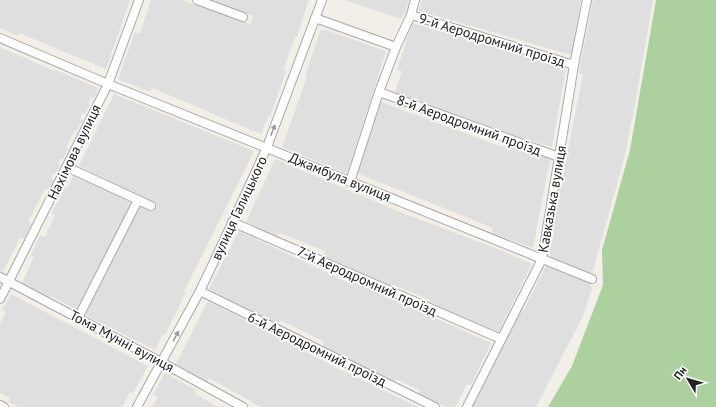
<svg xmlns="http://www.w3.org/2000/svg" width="716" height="407" font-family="'PT Sans',sans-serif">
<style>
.residential{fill:#e0dfdf}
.forest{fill:#add19e}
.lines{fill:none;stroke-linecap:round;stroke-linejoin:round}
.minor-casing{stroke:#a9a9a9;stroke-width:10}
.minor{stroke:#fff;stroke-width:8}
.oneway{fill:#9c9c9c}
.labels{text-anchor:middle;stroke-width:3.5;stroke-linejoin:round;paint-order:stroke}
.street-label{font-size:14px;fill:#222;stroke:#fff}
</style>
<rect width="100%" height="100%" fill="#f2efe9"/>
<g class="residential">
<polygon points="0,0 130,0 106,69 19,33 18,36 0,28"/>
<polygon points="151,0 181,0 251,24 253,16 208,0 309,0 297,37 295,37 283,70 286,71 270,117 268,116 261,134 152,88 150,92 118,79 135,32 140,34"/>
<polygon points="345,0 409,0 406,10 401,19"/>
<polygon points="422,0 581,0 571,55 419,11"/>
<polygon points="593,0 653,0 635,104 625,155 593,271 589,272 549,257 554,232 551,231 558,186 561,186 583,74 579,73"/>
<polygon points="412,23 566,68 552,147 516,136 395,92 402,71 397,70"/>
<polygon points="326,30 380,49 386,51 347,174 282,147 307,77 305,76 320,31"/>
<polygon points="0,47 55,71 56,70 98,88 94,98 91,97 88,103 90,104 85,114 83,113 80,119 83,120 77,130 75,130 66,148 68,149 63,159 61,158 58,163 60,165 56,174 54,173 51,178 54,180 49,190 45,189 28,222 32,224 24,239 20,238 3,272 0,271"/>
<polygon points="114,94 254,151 184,291 186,292 165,335 163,334 155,350 85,315 140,206 153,212 157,205 79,166"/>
<polygon points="381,102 505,148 507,145 550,159 533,248 492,233 493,228 357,173"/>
<polygon points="275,159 400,212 500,250 532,264 498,333 429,305 430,300 394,285 393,287 324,256 325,251 280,233 278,236 246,222"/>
<polygon points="74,175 133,203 79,311 51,296 49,300 21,285 34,257 31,255 40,235 45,237 55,215 51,214 65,187 68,188"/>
<polygon points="239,231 353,285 354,282 491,343 471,385 467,384 455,407 447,407 419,394 420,390 396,379 394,383 322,348 324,342 280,320 278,325 209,289"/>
<polygon points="546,266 588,281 592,288 583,316 556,368 536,407 471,407 521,309 524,310"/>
<polygon points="11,294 148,366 133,393 130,392 122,407 18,407 9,402 10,398 0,393 0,323 6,312 2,310"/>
<polygon points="208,301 333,366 418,407 261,407 209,378 207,382 176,364"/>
<polygon points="165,373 196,390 195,394 218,407 152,407 158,397 153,395"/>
</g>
<polygon class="forest" points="656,0 716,0 716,407 548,407 572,366 603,285 602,250 630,150"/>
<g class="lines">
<g class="minor-casing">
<g id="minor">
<polyline points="197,0 243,17"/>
<polyline points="411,15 574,65"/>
<polyline points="315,18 396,47"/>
<polyline points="0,38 108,84 592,279"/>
<polyline points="379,92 559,157"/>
<polyline points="67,167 151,206"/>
<polyline points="350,182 379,92 396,47 411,15 415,0"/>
<polyline points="232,222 501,339"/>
<polyline points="0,277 161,362 243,407"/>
<polyline points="200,291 435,407"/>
<polyline points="0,299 108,84 139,0"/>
<polyline points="78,318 138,200"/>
<polyline points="0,405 4,407"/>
<polyline points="137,407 200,291 234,219 267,147 322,0"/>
<polyline points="467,407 542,259 559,157 574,65 587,0"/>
</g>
</g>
<use href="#minor" class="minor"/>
</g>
<defs><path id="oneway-solid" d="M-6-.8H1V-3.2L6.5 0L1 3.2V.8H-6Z"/></defs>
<g class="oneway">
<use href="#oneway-solid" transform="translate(273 130) rotate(-69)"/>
<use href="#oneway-solid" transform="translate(176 336) rotate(-61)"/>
</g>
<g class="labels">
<g class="street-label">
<text transform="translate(492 40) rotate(17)" y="5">9-й Аеродромний проїзд</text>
<text transform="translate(469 125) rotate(20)" y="5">8-й Аеродромний проїзд</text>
<text transform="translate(74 152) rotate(-64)" y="5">Нахімова вулиця</text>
<text transform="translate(340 177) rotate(22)" y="5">Джамбула вулиця</text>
<text transform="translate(552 199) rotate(-80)" y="5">Кавказька вулиця</text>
<text transform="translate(239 208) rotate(-65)" y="5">вулиця Галицького</text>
<text transform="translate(367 281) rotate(24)" y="5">7-й Аеродромний проїзд</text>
<text transform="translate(122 341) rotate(28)" y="5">Тома Мунні вулиця</text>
<text transform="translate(317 349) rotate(26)" y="5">6-й Аеродромний проїзд</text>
</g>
</g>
<g transform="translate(688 379) rotate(308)" stroke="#ffffff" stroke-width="3" paint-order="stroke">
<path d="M0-3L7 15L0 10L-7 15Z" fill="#222222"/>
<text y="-6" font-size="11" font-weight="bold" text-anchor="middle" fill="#222222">Пн</text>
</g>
</svg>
